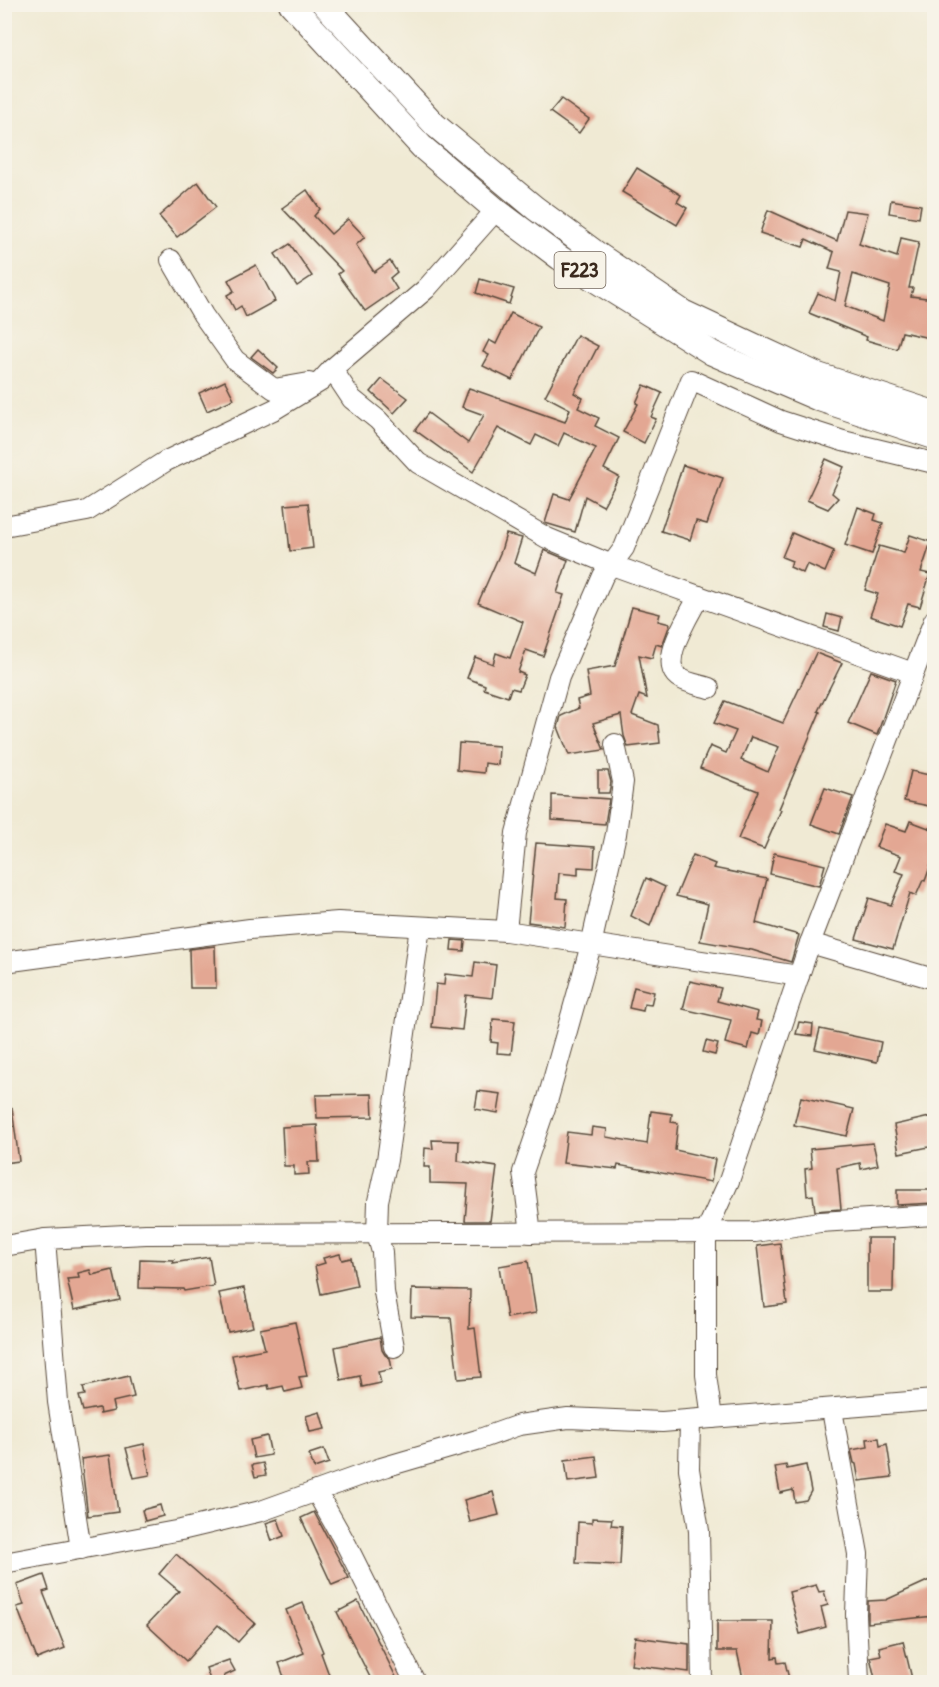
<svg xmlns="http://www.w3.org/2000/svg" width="939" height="1687" font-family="'Patrick Hand',sans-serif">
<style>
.building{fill:#e3a793;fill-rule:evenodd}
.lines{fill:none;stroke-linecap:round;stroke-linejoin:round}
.minor-casing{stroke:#564739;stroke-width:22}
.major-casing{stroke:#564739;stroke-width:26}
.minor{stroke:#fff;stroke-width:20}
.major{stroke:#fff;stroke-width:24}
.labels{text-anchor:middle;stroke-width:5;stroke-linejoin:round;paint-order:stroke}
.shield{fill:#f7f3e8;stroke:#73665b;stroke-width:1.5}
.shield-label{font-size:21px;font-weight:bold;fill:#3b2a1e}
</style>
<rect width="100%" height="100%" fill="#f7f3e8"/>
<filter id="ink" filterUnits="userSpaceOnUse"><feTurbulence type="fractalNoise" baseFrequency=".0167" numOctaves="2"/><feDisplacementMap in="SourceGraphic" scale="12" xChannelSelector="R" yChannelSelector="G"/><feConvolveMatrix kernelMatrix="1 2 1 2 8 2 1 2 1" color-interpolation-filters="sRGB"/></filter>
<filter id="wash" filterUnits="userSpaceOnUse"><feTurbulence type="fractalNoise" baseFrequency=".008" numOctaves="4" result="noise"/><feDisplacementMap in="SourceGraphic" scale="24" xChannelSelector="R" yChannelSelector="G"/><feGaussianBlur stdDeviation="1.35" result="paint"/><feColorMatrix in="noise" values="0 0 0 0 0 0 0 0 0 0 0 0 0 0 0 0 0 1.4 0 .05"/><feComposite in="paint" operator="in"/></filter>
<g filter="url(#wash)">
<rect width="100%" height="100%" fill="#f0ead4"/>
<g id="blocks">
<g class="building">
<polygon points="561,99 589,119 579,133 550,112"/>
<polygon points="637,168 681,195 677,202 687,208 677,225 622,192"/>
<polygon points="198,182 216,207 177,237 159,216"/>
<polygon points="307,190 320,209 314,216 331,234 348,219 365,237 356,245 374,272 390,261 397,272 390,278 397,289 365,311 338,274 342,271 282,208"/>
<polygon points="891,200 921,205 919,218 889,213"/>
<path d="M768 210 837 241 845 210 868 213 859 244 897 257 901 238 919 242 909 288H913L911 296 934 299V339L902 332 897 349 866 340 867 337 809 313 818 293 835 301 841 272 829 269 834 252 806 239 803 247 760 233ZM853 274 890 286 883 321 845 306Z"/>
<polygon points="290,244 312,276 297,286 275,254"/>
<polygon points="256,265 275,301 246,317 241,306 235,310 227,295 234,291 228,280"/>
<polygon points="480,279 514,289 509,304 476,293"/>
<polygon points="511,313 539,327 512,380 483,366 489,355 483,352 489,340 496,344"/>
<polygon points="577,335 598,346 574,393 583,398 578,408 599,418 595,426 619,438 604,469 619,477 603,506 585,496 575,532 545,523 554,494 569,499 596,448 564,433 558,446 536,435 531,445 498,428 473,472 415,430 428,413 468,443 484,415 462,407 469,388 565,422 570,409 545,396"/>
<polygon points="258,349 278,368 273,373 251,357"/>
<polygon points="382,379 408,398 394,413 371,392"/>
<polygon points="225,381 234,399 207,411 199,393"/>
<polygon points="644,385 662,393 651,417 656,419 644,443 623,432 638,404 636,403"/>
<polygon points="826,459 844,467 832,493 838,498 828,509 807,500"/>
<polygon points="683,465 723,478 707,524 696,521 690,540 661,531"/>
<polygon points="308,503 313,548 290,551 285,505"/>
<polygon points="858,507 876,514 874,520 883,523 872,554 845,545"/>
<polygon points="792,533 834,551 825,572 807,564 803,573 790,567 792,561 782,557"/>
<polygon points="506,534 522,538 514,563 536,573 544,550 568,560 557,593 564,595 543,656 526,650 518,672 525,675 519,690 511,688 508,697 484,689 485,685 467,678 475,657 493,664 496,653 510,658 523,622 478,603 501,551"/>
<polygon points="910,535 931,542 921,572 930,574 920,607 908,604 900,626 870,616 878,594 865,590 879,546 904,553"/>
<polygon points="632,607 660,614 658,621 670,624 662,646 656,644 652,658 639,655 647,698 639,695 632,715 658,725 660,743 628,747 624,736 621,715 593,723 604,750 569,755 558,727 561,716 579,708 577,700 590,696 586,671 615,666"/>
<polygon points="827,614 842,618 839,631 824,627"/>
<path d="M816 653 842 663 818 711 820 712 779 809 781 810 764 849 738 839 758 791 700 768 710 746 726 753 736 731 714 723 725 701 783 723ZM751 737 779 747 768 772 741 760Z"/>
<polygon points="871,671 896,680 877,735 848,723"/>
<polygon points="459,743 499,746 498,765 485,763 484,773 457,770"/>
<polygon points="598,771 608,771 611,782 609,793 598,793"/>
<polygon points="911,771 934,776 934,807 904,801"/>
<polygon points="825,788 853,797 839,834 811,824"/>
<polygon points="552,795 609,799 605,824 552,820"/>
<polygon points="910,821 934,830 934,856 925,881 923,880 916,896 910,893 893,949 856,939 869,898 891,905 904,874 895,871 901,856 876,847 885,824 906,831"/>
<polygon points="536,843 595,847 594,868 578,867 578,875 559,873 557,898 567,899 565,927 528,922"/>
<polygon points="774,853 825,865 819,886 770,874"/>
<polygon points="693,855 715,864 713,868 767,879 756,923 799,935 791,962 752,950 700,941 708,904 676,896"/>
<polygon points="646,878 665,887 650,926 631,916"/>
<polygon points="452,940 465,941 464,951 451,950"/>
<polygon points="215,946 216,988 190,988 189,949"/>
<polygon points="475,962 496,965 492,998 466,995 462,1030 432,1027 436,984 444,985 445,974 473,977"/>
<polygon points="690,981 721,988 717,1001 758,1012 756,1020 762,1021 759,1035 752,1033 748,1049 725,1043 731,1020 683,1009"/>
<polygon points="634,987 654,992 651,1005 644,1004 643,1011 629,1008"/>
<polygon points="493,1019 515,1021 511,1054 497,1053 498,1043 491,1042"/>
<polygon points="799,1022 813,1024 812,1036 796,1034"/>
<polygon points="820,1029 881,1042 877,1062 815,1049"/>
<polygon points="706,1041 718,1044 715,1055 703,1052"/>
<polygon points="478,1091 501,1094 498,1113 475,1109"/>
<polygon points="372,1094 373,1117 317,1118 316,1095"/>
<polygon points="801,1097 854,1109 847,1136 794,1125"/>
<polygon points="12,1108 19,1161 4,1163 4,1109"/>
<polygon points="651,1111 672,1114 671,1122 678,1123 675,1150 715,1159 711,1182 618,1165 617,1169 563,1163 567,1132 591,1135 592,1127 607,1129 606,1137 647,1144"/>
<polygon points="934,1116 934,1146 899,1153 894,1125"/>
<polygon points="317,1125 319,1162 308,1162 309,1174 294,1175 294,1166 284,1166 282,1127"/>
<polygon points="432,1140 459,1141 458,1161 497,1167 490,1221 465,1221 468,1184 430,1183 430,1167 424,1167 425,1148 433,1149"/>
<polygon points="873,1143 878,1165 861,1169 860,1163 837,1168 841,1209 815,1211 813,1195 807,1196 805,1169 812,1168 810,1149"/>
<polygon points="897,1190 934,1190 934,1203 897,1205"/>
<polygon points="867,1238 894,1238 893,1292 867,1292"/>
<polygon points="780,1243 787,1304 764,1307 757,1246"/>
<polygon points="340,1254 342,1260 351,1258 357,1286 321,1294 315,1266 325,1263 323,1258"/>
<polygon points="209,1257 214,1286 184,1291 183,1289 139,1288 140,1259 174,1260 173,1263"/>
<polygon points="528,1261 536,1313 507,1318 499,1266"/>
<polygon points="90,1270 92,1275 113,1270 120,1300 74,1310 67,1279 79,1278 78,1273"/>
<polygon points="244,1288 253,1327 228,1332 219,1293"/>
<polygon points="412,1289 470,1290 469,1329 475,1328 481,1377 458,1379 451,1318 411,1317"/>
<polygon points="295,1322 307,1376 299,1377 302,1388 285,1392 283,1386 269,1389 268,1385 240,1391 232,1355 265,1349 260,1329"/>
<polygon points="380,1337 382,1350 385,1355 390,1358 392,1369 378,1372 381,1383 362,1387 360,1376 341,1380 335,1347"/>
<polygon points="129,1376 134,1397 112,1402 114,1411 100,1414 99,1408 83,1411 79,1396 85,1395 83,1387"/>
<polygon points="320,1412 325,1429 310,1432 306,1416"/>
<polygon points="267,1436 271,1455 254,1458 250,1440"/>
<polygon points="879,1438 880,1446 887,1444 892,1477 859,1481 856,1464 854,1463 851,1450 868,1447 867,1439"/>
<polygon points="144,1444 150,1475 134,1478 126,1448"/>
<polygon points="324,1449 329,1463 314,1468 309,1454"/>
<polygon points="110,1455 118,1512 88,1516 81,1459"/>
<polygon points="596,1456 599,1478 568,1482 565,1460"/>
<polygon points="263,1463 266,1475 255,1477 252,1465"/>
<polygon points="786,1465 787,1469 806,1465 811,1491 806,1500 795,1502 793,1490 780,1493 775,1467"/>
<polygon points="493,1492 499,1515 470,1522 464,1500"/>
<polygon points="160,1505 163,1516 145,1521 142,1510"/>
<polygon points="314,1512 349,1578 332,1585 301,1518"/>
<polygon points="592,1518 612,1519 611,1525 622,1526 620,1565 576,1563 578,1522 592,1523"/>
<polygon points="278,1519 284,1536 272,1541 266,1523"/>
<polygon points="176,1554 255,1623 238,1642 218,1625 186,1661 147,1625 179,1591 159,1574"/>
<polygon points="44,1575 49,1590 43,1592 65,1648 37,1659 17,1607 24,1605 17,1585"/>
<polygon points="934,1578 934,1616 868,1623 868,1601 886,1600"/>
<polygon points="816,1585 819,1592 824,1591 828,1605 821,1607 826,1627 800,1634 789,1592"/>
<polygon points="358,1601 399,1683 373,1683 337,1612"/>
<polygon points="303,1603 323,1652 321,1653 332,1683 286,1683 279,1663 304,1653 286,1610"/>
<polygon points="717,1621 773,1621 772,1658 777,1657 778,1663 785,1662 790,1683 744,1683 737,1651 717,1651"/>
<polygon points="635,1637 689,1644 689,1672 631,1665"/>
<polygon points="903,1641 913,1683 876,1683 870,1657 881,1655 879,1647"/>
<polygon points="229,1660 235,1671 224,1676 227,1683 211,1683 206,1668"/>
</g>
</g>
</g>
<g filter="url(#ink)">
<use href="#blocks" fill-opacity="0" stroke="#564739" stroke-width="1.5"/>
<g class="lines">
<g class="minor-casing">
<g id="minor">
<polyline points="171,260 203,315 235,360 274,389 309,383"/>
<polyline points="332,369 352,399 378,420 418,463 547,538 612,565 913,673"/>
<polyline points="4,526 87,511 166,461 275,409 321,381 332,369 426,289 496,210"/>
<path d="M699 596C690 614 658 661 678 677 686 683 700 685 709 688"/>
<polyline points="506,931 516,833 559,677 603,576 624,548 691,380 781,421 843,441 934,463"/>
<polyline points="810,943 934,979"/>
<polyline points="4,962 250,929 338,922 506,931 799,976"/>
<polyline points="531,1233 523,1172 547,1102 591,945 616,834 623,782 615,744"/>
<polyline points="4,1246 45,1239"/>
<polyline points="394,1347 384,1292 382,1252 377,1234 378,1201 387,1160 420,927"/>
<polyline points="832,1410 858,1554 856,1614 859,1682"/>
<polyline points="712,1418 706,1375 706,1232 729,1181 810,943 934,620"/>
<polyline points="690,1420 689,1469 699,1531 702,1682"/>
<polyline points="316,1491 347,1546 415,1682"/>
<polyline points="81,1549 58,1402 45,1239 146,1234 755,1232 820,1222 934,1215"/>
<polyline points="4,1563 181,1530 261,1511 381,1468 477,1440 519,1425 568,1418 662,1422 934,1400"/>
</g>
</g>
<g class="major-casing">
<g id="major">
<polyline points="291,4 422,147 496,210 560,258 712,353 819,399 934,437"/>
<polyline points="324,4 435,125 535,208 600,256 683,312 751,344 818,375 934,413"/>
</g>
</g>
<use href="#minor" class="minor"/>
<use href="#major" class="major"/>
</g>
</g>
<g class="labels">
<rect class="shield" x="554.5" y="252" width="51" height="36" rx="4.5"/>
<g class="shield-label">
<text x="580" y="277">F223</text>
</g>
</g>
<rect width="939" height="1687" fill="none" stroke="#f7f3e8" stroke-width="24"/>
</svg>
